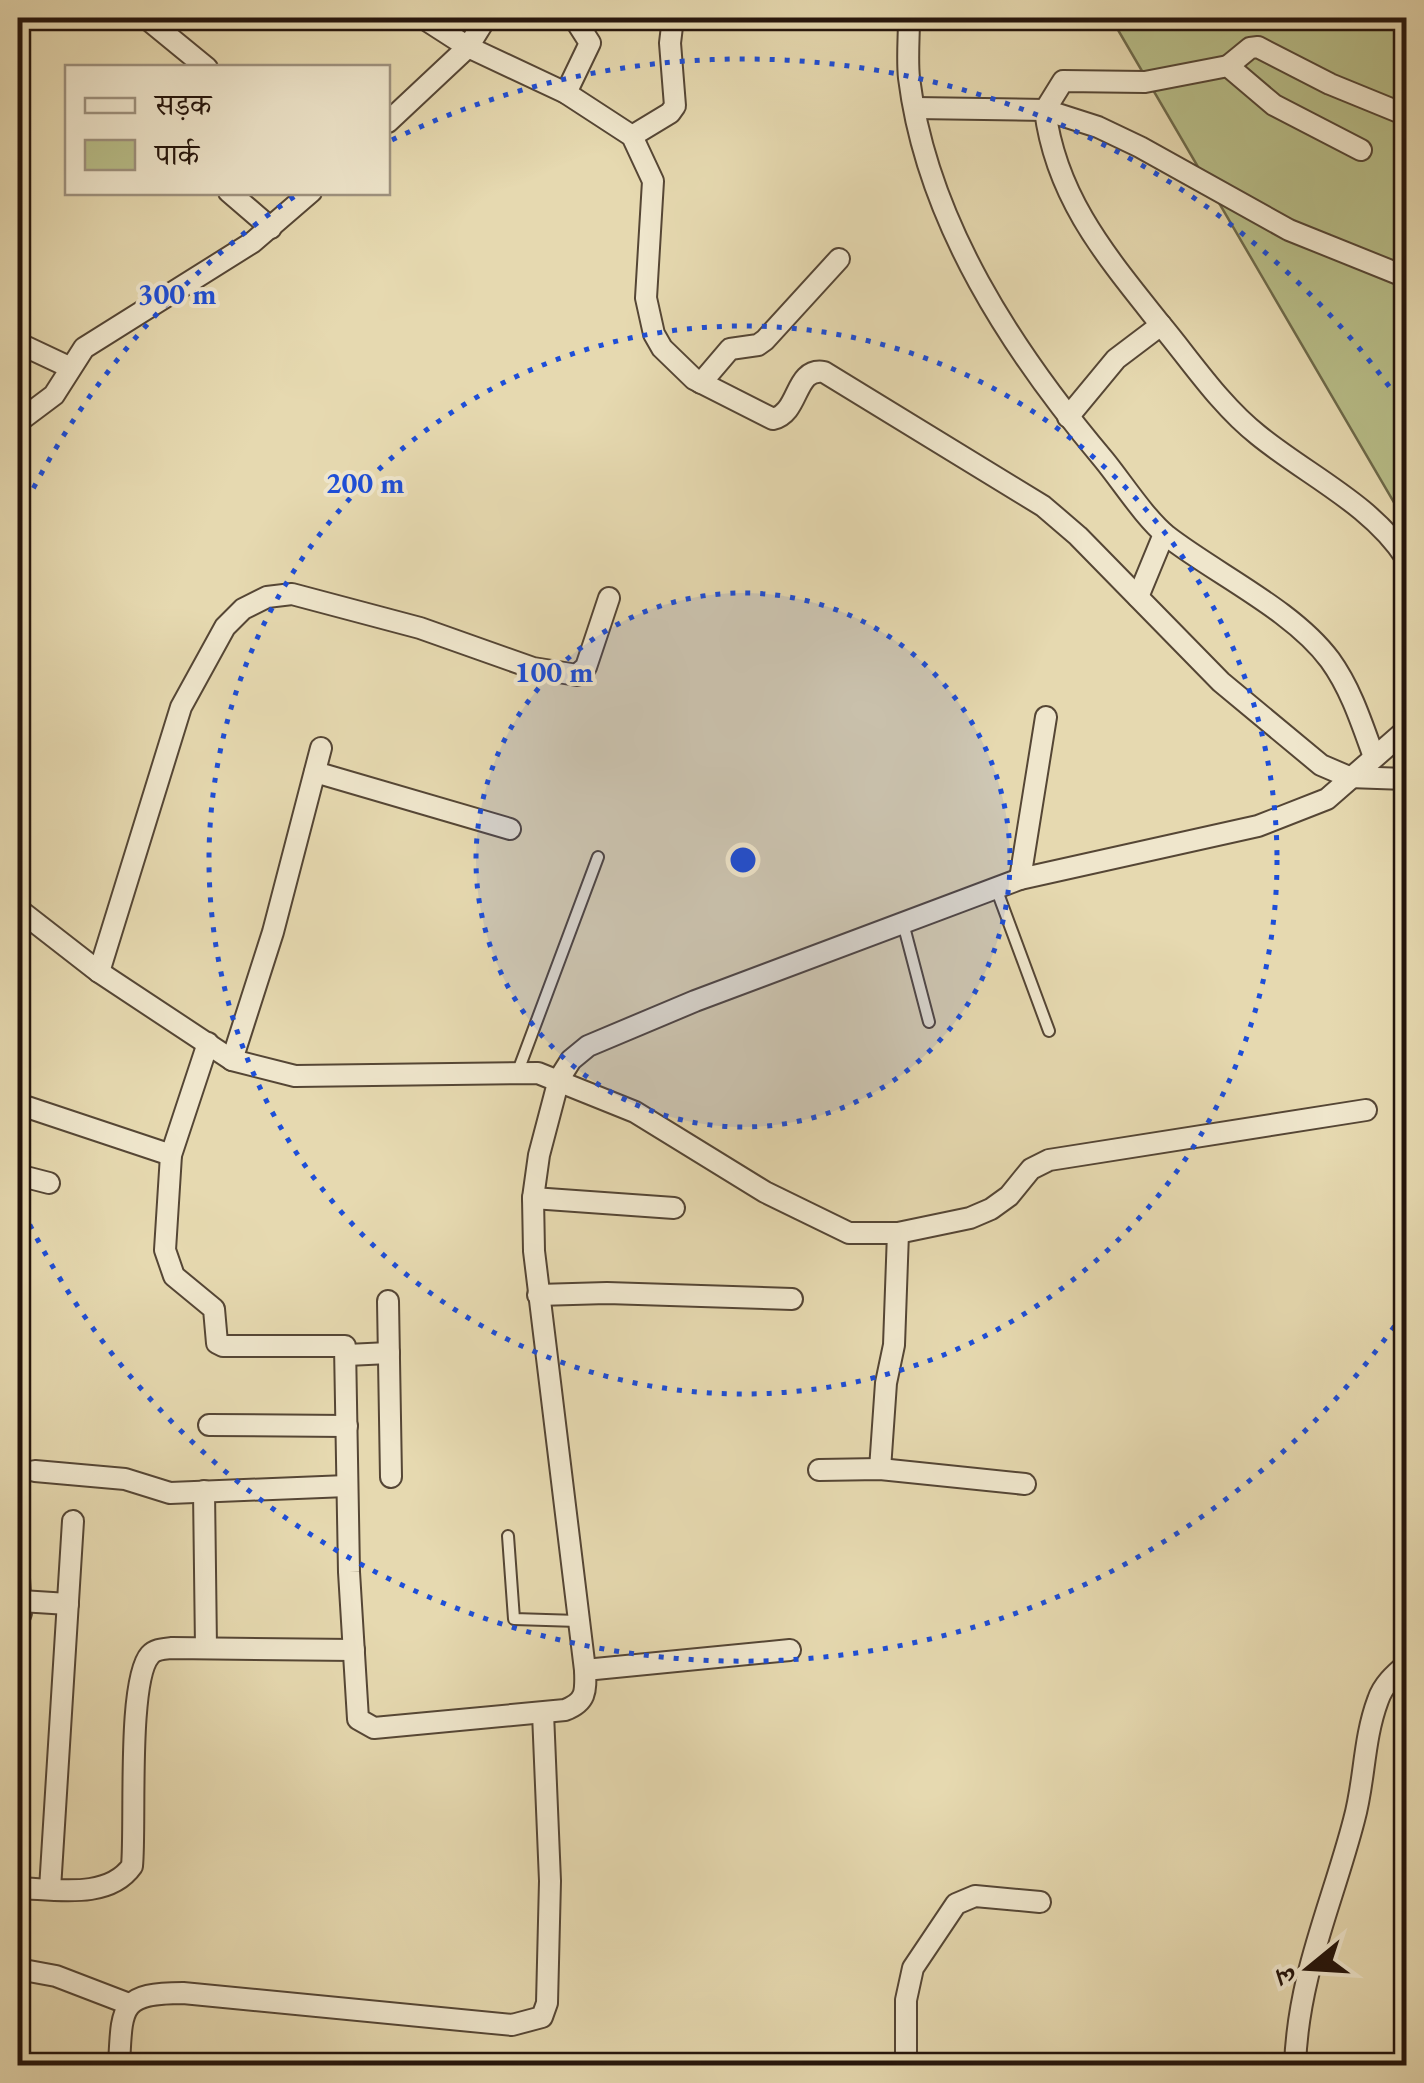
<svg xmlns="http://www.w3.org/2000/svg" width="1424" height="2083" font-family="'EB Garamond','Noto Serif Devanagari',serif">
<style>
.green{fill:#b8be89;stroke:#6e6a4a;stroke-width:2.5}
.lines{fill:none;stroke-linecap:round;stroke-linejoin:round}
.lane-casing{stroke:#554635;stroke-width:14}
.street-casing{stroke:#554635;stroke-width:24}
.lane{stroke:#efe6cc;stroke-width:10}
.street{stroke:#efe6cc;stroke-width:20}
.ring{fill:none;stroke:#1d4ed8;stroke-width:5;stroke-dasharray:5 10}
.centre{fill:#1d4ed8;stroke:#efe6cc;stroke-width:5}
.ring-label{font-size:30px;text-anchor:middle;font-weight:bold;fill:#1d4ed8;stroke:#efe6cc;stroke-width:8;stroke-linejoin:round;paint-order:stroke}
</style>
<rect width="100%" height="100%" fill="#e6d9b0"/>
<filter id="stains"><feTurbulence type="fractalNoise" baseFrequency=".002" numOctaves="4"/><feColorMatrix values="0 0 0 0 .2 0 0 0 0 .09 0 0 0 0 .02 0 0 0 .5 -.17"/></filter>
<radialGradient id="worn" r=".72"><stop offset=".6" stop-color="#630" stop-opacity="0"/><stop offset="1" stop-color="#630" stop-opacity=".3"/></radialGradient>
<polygon class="green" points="1111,18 1406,18 1406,523"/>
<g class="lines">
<g class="lane-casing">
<g id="lane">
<polyline points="996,888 1049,1031"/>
<polyline points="903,923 929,1022"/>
<polyline points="518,1071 598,857"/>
<polyline points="508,1536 514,1619 578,1621"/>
</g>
</g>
<g class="street-casing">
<g id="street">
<polyline points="146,18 207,68"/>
<polyline points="423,18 468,47 486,18"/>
<path d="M909 18C909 37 907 59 909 78 927 222 1013 352 1104 460 1122 482 1145 518 1167 536 1216 574 1293 610 1330 660 1351 689 1362 724 1374 757"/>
<polyline points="1228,66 1250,48 1258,47 1330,84 1406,115"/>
<polyline points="566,93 590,43 574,18"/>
<polyline points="915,108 1045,110 1098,127 1140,147 1289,230 1406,277"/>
<path d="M388 122 468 47 566 93 632 136 653 181 646 298 654 334 662 348 694 379 773 419C800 413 794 367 824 372L1043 506 1078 536 1221 682 1321 765 1349 777 1406 779"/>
<polyline points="632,136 670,113 675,106 670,43 673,18"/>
<polyline points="229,192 271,228"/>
<path d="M1161 325C1191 361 1220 405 1258 435 1307 475 1371 504 1406 558"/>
<polyline points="18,343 69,367"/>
<polyline points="701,383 730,349 758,345 765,340 839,259"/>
<path d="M1068 417 1116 359 1161 325C1107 257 1056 198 1045 110L1063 81 1145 82 1228 66 1274 105 1361 150"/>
<polyline points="18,422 54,395 84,348 253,242 311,192"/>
<polyline points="1138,597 1164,534"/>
<polyline points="315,772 510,829"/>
<polyline points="1020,879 1046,717"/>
<polyline points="18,909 99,972 232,1060 295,1076 538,1073 635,1112 765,1192 849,1233 898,1233 970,1218 991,1209 1009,1196 1031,1169 1049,1160 1366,1110"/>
<polyline points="99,972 181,707 225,627 243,609 267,597 292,594 420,628 533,668 577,675 586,667 609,598"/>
<path d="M208 1043 171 1155 165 1250 174 1276 214 1309 217 1343 223 1346H345L349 1572 358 1719 374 1728 565 1710C586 1702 586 1692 585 1670L534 1251 533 1198 539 1155 559 1079 571 1060 588 1046 695 1001 1020 879 1258 826 1327 799 1406 730"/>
<polyline points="232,1060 273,932 321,748"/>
<polyline points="18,1104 171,1155"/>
<polyline points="18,1175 49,1183"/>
<polyline points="533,1198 674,1208"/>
<polyline points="538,1295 607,1293 792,1299"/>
<polyline points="388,1301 391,1477"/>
<polyline points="347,1355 389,1353"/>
<polyline points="209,1425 347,1426"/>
<polyline points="880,1469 886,1383 894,1345 898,1233"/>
<polyline points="819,1470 880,1469 1025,1484"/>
<polyline points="35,1471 125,1479 170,1493 347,1486"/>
<polyline points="204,1491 206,1648"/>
<polyline points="18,1561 21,1613 18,1621"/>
<polyline points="21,1601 68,1604"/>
<polyline points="585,1670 790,1650"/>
<path d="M18 1888C55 1889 108 1900 132 1866 136 1826 127 1681 150 1655 155 1649 164 1649 172 1648L354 1650"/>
<polyline points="50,1889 73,1521"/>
<polyline points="18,1969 56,1976 129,2004"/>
<path d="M119 2066C122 2007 119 1993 183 1993L512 2025 542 2017 547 2003 550 1881 543 1713"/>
<polyline points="906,2066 906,2000 913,1968 956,1904 975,1896 1040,1902"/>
<path d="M1295 2066C1298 1975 1332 1905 1354 1820 1365 1781 1363 1740 1378 1700 1383 1685 1394 1675 1406 1665"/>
</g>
</g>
<use href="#lane" class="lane"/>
<use href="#street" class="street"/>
</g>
<circle cx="743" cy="860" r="267" fill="#1d4ed8" fill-opacity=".12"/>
<g class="ring">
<circle cx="743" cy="860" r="267"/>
<circle cx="743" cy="860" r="534"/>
<path d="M1403 1314A801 801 0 0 1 20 1205M20 515A801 801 0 0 1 295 196M392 140A801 801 0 0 1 1403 406"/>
</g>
<circle cx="743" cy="860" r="15" class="centre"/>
<g class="ring-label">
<text x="177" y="304">300 m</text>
<text x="365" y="493">200 m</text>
<text x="554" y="682">100 m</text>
</g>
<rect width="1424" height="2083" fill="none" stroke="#e6d9b0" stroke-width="60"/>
<rect x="20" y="20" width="1384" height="2043" fill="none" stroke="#25150c" stroke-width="5"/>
<rect x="30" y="30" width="1364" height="2023" fill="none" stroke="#25150c" stroke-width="2.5"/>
<rect x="65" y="65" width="325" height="130" fill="#efe6cc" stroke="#9e927f" stroke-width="2.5"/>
<rect x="85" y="98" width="50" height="15" fill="#efe6cc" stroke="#9e927f" stroke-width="2.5"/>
<text x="155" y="115" font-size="30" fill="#25150c">सड़क</text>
<rect x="85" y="140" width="50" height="30" fill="#b8be89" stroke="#9e927f" stroke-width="2.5"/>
<text x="155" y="165" font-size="30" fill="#25150c">पार्क</text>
<g transform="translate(1309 1968) rotate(252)" stroke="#efe6cc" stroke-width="8" paint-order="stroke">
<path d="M0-8L18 38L0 25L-18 38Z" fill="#25150c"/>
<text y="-15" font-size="28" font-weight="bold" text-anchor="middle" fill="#25150c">उ</text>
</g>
<rect width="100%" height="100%" filter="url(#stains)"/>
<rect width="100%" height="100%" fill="url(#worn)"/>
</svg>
